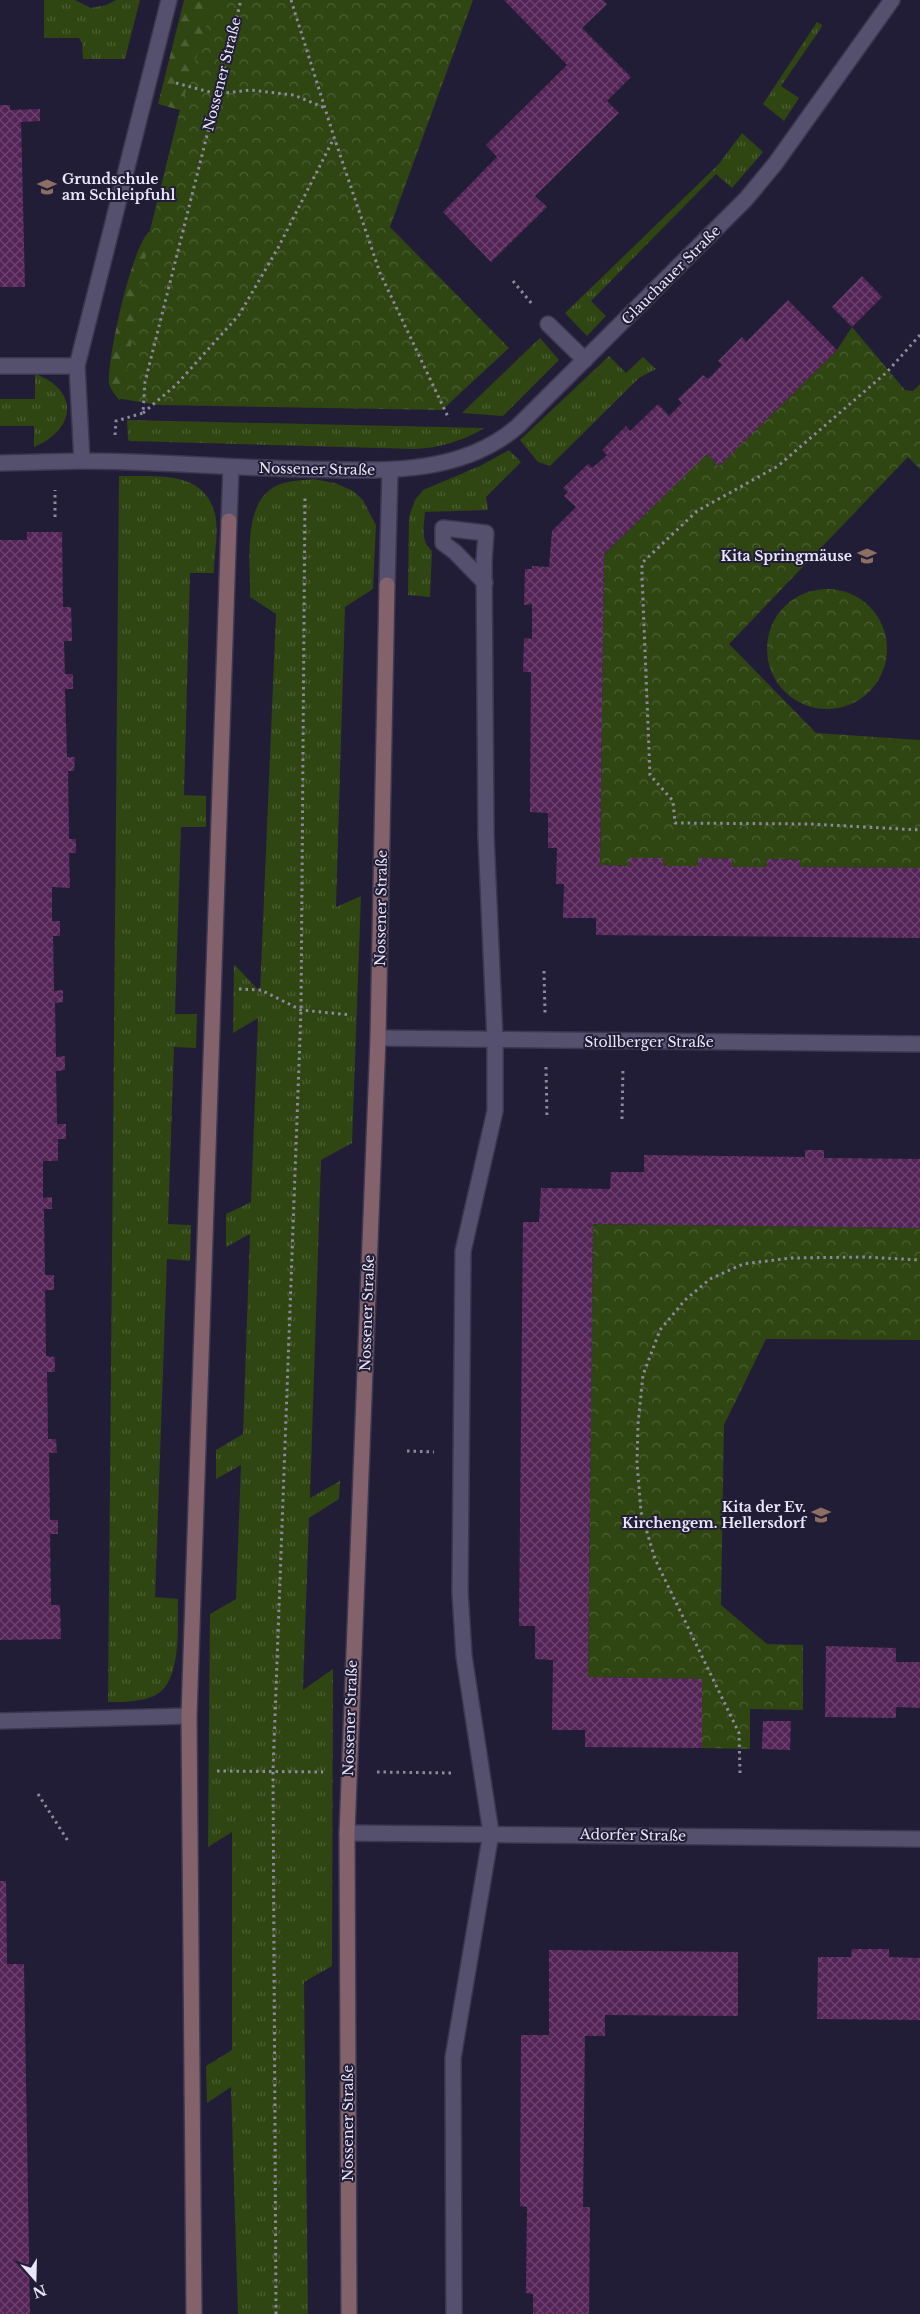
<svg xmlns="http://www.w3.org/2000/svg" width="920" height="2314" font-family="'Libre Baskerville',serif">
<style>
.grass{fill:url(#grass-tufts)}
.forest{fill:url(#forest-firs)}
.park{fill:url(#park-crowns)}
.building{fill:url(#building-cross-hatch)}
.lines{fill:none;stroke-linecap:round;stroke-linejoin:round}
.lane-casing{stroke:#3c374e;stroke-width:18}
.street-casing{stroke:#3c374e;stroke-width:18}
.secondary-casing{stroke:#3c374e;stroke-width:18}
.path{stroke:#8d8a9f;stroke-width:3;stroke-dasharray:2.5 4;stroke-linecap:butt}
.lane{stroke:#54506e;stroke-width:15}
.street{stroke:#54506e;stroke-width:15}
.secondary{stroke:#84626b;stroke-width:15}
.labels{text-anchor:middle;stroke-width:4;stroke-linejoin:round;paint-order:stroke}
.street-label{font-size:14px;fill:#e8e6f8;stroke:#221d37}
.poi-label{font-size:14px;font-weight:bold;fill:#e8e6f8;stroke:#221d37;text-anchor:end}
</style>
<defs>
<pattern id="grass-tufts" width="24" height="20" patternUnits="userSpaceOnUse" patternTransform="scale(1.25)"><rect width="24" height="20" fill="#2f4512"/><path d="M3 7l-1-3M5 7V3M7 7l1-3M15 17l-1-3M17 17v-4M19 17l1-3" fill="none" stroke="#4d6035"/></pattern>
<pattern id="forest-firs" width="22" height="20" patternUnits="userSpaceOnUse" patternTransform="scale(1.25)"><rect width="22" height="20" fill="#2f4512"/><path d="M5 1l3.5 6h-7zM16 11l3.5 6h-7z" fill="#4d6035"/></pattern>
<pattern id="park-crowns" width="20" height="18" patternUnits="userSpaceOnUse" patternTransform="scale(1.25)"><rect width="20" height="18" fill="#2f4512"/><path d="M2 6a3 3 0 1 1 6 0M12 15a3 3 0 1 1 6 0" fill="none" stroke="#4d6035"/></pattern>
<pattern id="building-cross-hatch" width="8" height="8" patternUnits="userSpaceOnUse" patternTransform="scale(1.25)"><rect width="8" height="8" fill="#542457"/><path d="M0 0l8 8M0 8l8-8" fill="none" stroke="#6d4470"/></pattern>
</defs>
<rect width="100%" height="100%" fill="#221d37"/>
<g class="grass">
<polygon points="44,0 75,0 91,8 106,5 116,0 140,0 125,59 83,59 82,43 79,38 44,38"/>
<polygon points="817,22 822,25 821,28 781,86 799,98 784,121 763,104"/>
<polygon points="742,133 763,152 732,188 716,174 591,301 606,316 587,336 565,313 718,165"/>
<polygon points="540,338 559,360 503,416 462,413"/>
<polygon points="609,356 626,373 643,357 656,369 639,378 550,466 538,462 520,440"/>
<path d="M35 374C80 390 76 430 34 447V426H0V399H35Z"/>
<path d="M127 420 485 428C462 441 440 448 414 449L130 441 128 440Z"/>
<path d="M509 450 521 462 486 497 488 510 425 512C424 527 420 540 432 551L430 597 408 595 409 517 415 500 423 490 480 466Z"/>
<path d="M119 476C155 477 204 469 215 514 219 532 214 555 214 573H190L184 795 206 796V827H181L175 1014H197L196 1048 174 1047 168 1224 191 1225 190 1261 167 1259 155 1597 178 1599C177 1625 183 1683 154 1696 139 1702 124 1702 108 1702Z"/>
<path d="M313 479 335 483 353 491 363 500 371 516 376 525 373 589 345 607 336 907 361 896 352 1143 321 1160 310 1498 340 1481 339 1499 309 1518 303 1690 333 1669 332 1966 304 1982 308 2314H238L231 2087 207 2103 206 2066 232 2050V1832L208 1847 210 1614 236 1599 241 1465 216 1479V1450L243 1434 250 1234 226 1247V1214L251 1202 258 1018 233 1033 234 964 260 992 276 614 250 597C251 565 241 503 276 486 288 480 300 481 313 479Z"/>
</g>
<path class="forest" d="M184 0H273L130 395 119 400C115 394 110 389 109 383 107 359 132 244 150 231L180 110 158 104Z"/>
<g class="park">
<polygon points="214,0 473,0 390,227 509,348 442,410 158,405 122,399 150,231 180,110"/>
<polygon points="852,327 905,390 913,391 920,384 920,469 908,457 729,644 816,733 920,740 920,868 800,867 800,860 768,859 767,867 732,867 731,859 698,858 698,866 663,866 663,858 630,858 629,866 600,865 604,554 707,454 719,466 837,350"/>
<circle cx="827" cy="649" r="60"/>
<polygon points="593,1224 920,1228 920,1340 766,1339 724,1425 721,1605 767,1644 803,1645 803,1710 750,1709 750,1749 702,1748 702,1679 588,1677"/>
</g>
<g class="building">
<polygon points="504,0 603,0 607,4 582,28 631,77 607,101 619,113 535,196 547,207 491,262 443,212 497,157 486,145 567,65"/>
<polygon points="0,105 10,105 10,110 40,109 40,121 21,122 25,287 0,287"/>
<polygon points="862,276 882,297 852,327 832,307"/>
<polygon points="788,300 837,350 719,466 707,454 604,554 600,865 629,866 629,858 663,858 663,866 698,866 698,858 732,859 732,867 767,867 767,859 800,860 800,867 920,868 920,938 596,935 596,918 563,918 564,884 556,884 557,848 548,848 548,813 530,812 531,672 523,672 524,638 532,639 532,604 524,605 525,569 532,569 532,566 549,567 552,531 576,507 564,496 568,492 563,488 588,464 592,468 607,455 602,450 626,426 630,431 658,404 669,416 682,403 678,399 703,375 708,379 722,365 718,361 742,337 746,342"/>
<polygon points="27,532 62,532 63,607 71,607 72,641 64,641 65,674 73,674 73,689 65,689 67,757 75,757 74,771 68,771 69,839 76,839 76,853 69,853 70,888 52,887 52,921 60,921 60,936 53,936 54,991 63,990 63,1002 55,1003 56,1057 65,1056 65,1070 56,1071 57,1124 66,1124 66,1139 58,1139 58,1161 43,1161 43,1198 52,1197 52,1209 44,1209 45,1275 54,1275 54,1290 45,1290 46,1356 55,1357 55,1372 47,1372 48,1439 56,1439 57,1453 49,1453 50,1520 58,1520 58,1534 50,1534 51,1605 60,1605 61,1639 0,1640 0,540 27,540"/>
<polygon points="805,1150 824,1150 824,1158 920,1159 920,1228 593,1224 588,1677 702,1679 702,1748 585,1747 585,1730 552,1730 553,1660 535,1659 535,1626 519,1626 523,1222 539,1222 541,1188 610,1189 611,1172 644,1172 644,1155 805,1157"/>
<polygon points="826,1646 896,1648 896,1662 920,1662 920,1708 896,1707 896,1718 825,1717"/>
<polygon points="763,1721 791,1721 790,1750 762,1749"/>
<polygon points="0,1881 6,1881 7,1964 24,1964 30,2314 0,2314"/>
<polygon points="852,1949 889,1949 889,1957 920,1958 920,2020 817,2019 818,1957 851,1957"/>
<polygon points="549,1950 738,1952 738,2016 605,2015 605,2036 585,2036 583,2207 590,2207 589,2314 533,2314 533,2294 526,2293 527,2207 520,2206 521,2035 549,2035"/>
</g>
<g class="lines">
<g class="lane-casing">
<g id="lane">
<polyline points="548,324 585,360"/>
<polyline points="0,463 82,461"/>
<polyline points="454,2314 453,2058 491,1833 464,1656 460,1592 463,1251 495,1111 495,1040 486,836 484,561 486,533 443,528 443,543 455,552 485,583"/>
</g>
</g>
<g class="street-casing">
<g id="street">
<path d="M169 0 77 366 82 461C155 461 228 468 301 469 375 470 458 478 518 426L746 199 775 164 892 0"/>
<polyline points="0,366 77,366"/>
<polyline points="229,521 231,468"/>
<polyline points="387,585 390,471"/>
<polyline points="378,1038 920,1044"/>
<polyline points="0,1721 189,1716"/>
<polyline points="347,1833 920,1839"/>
</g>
</g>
<g class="secondary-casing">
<g id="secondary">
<polyline points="194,2314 189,1716 229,521"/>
<polyline points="349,2314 347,1833 378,1038 387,585"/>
</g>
</g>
<g class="path">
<polyline points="291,0 334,137 380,273 449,419"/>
<polyline points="176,83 217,94 251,90 294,95 325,108"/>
<polyline points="513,281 532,304"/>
<polyline points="920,335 887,372 778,466 697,511 642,563 642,576 650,775 673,801 675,823 810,824 920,830"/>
<polyline points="143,413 176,385 239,315 278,248 334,138"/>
<polyline points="115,435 116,421 143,413 145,382 241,0"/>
<polyline points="55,517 55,490"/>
<polyline points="544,971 545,1013"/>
<polyline points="239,989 261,990 301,1010 351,1015"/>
<polyline points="546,1067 547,1119"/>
<polyline points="622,1119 623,1067"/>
<polyline points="407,1451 434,1452"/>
<polyline points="217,1771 323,1772"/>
<polyline points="377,1772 453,1773"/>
<polyline points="740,1773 739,1733 655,1559 641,1512 637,1462 638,1424 643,1375 660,1330 685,1300 710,1279 743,1264 791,1258 866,1257 920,1260"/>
<polyline points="38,1794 68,1841"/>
<polyline points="276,2314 273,1771 301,1010 305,495"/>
</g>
<use href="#lane" class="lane"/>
<use href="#street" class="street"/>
<use href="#secondary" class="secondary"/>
</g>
<defs>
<g id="school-bare" transform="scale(1.5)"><path d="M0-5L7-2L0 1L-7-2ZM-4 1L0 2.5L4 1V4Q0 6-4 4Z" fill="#8d6e63" stroke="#221d37" stroke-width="2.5" paint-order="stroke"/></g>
</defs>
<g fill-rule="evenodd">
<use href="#school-bare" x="47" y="187"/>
<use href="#school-bare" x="867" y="556"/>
<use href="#school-bare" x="821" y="1515"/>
</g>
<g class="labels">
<g class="street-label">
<text transform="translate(222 74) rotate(-76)" y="5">Nossener Straße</text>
<text transform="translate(671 275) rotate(-45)" y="5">Glauchauer Straße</text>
<text transform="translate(317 469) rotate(1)" y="5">Nossener Straße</text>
<text transform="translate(381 908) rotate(-89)" y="5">Nossener Straße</text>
<text x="649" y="1047">Stollberger Straße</text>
<text transform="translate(367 1313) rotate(-88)" y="5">Nossener Straße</text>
<text transform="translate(350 1718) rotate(-88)" y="5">Nossener Straße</text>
<text transform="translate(633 1835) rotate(1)" y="5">Adorfer Straße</text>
<text transform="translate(348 2123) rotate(-90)" y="5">Nossener Straße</text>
</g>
<g class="poi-label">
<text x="62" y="184" text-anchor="start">Grundschule<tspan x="62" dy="16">am Schleipfuhl</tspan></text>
<text x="852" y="561">Kita Springmäuse</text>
<text x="806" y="1512">Kita der Ev.<tspan x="806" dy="16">Kirchengem. Hellersdorf</tspan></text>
</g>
</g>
<g transform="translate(35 2279) rotate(160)" stroke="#221d37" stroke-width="4" paint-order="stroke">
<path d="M0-4L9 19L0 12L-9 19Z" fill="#e8e6f8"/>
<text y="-8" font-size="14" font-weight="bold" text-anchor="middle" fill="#e8e6f8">N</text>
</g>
</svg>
